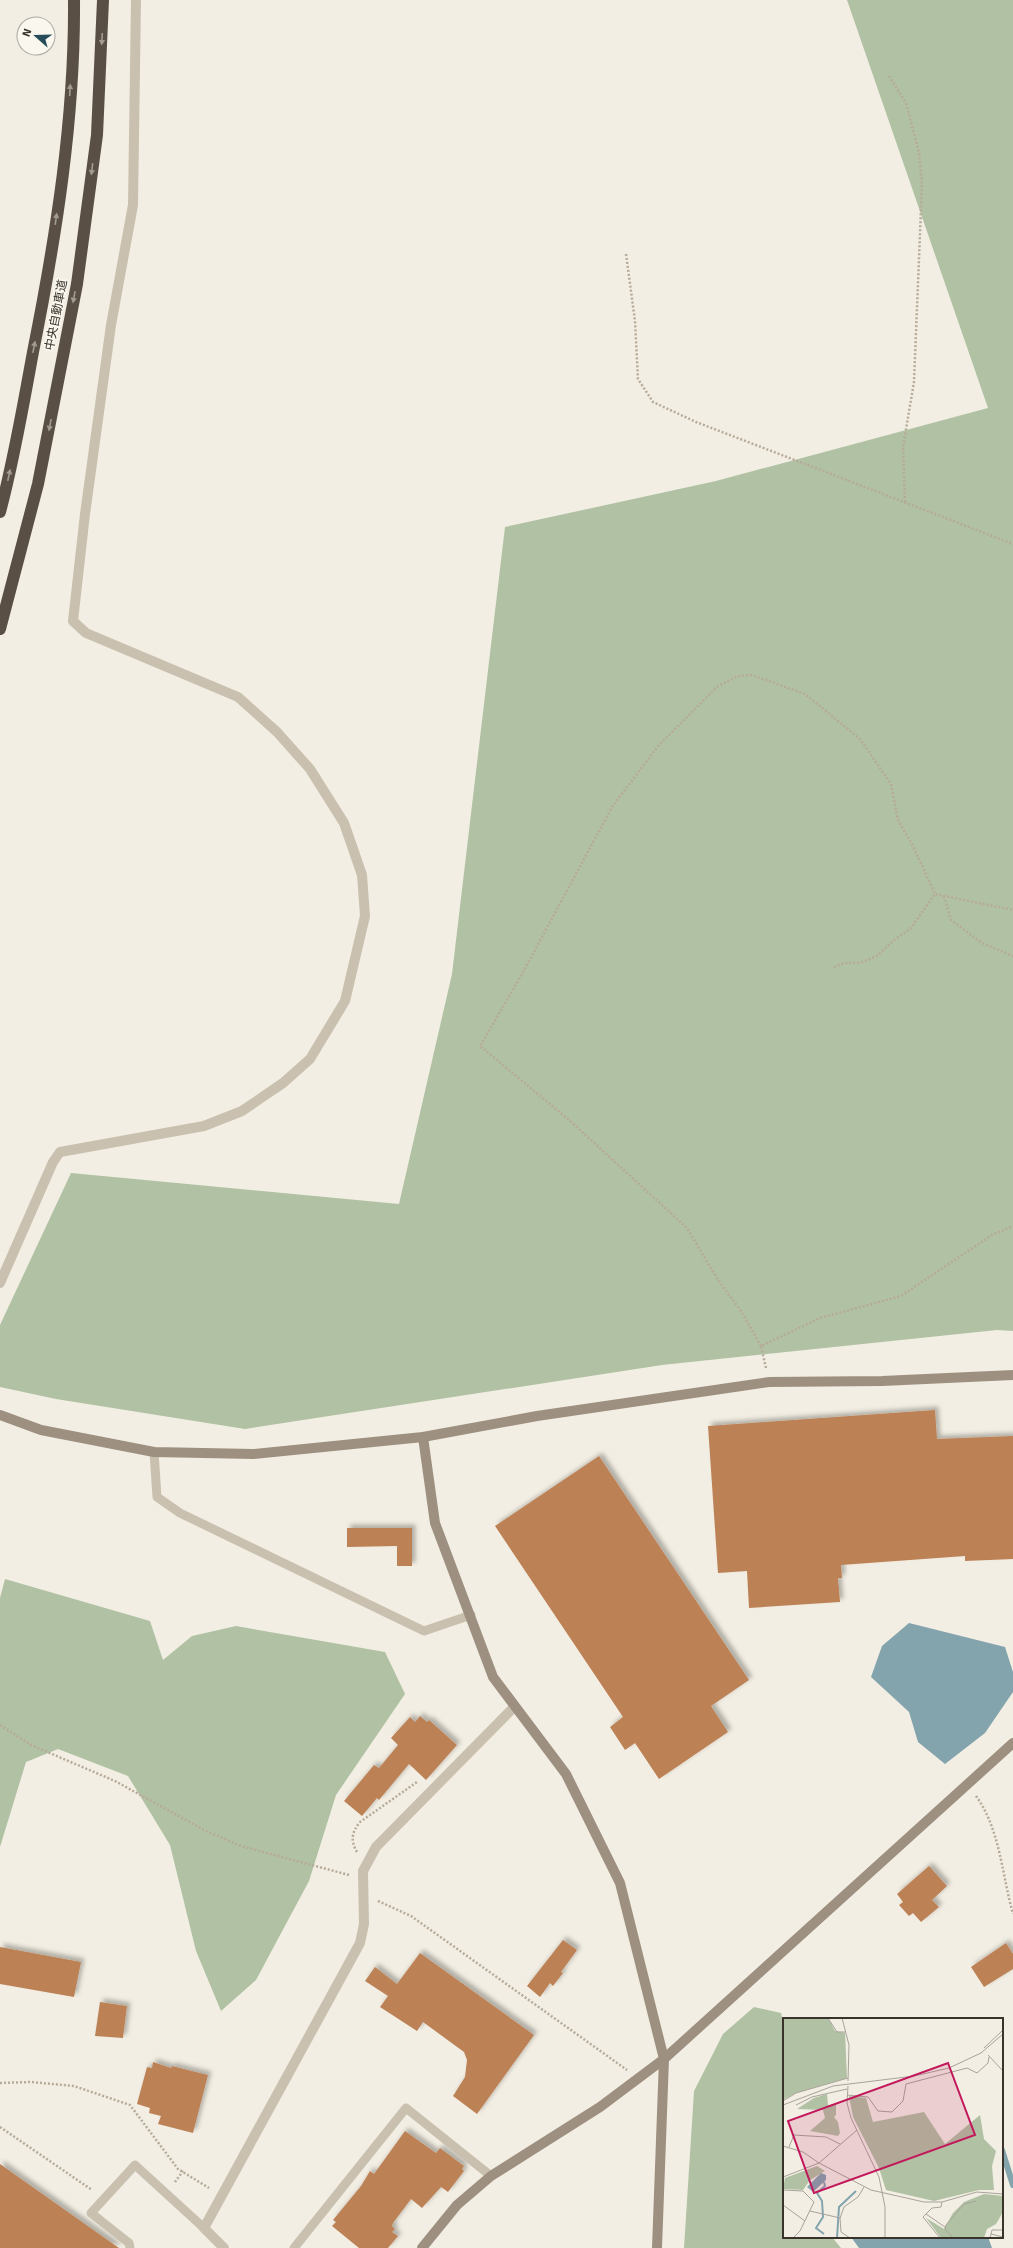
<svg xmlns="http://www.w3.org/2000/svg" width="1013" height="2248" font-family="Signika,'Noto Sans JP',sans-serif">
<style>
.green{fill:#b1c1a3}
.water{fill:#83a4ad}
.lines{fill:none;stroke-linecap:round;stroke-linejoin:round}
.stream{stroke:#83a4ad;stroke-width:6}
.building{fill:#bd8156;filter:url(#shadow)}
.path{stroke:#b6aa99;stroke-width:2.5;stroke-dasharray:2 2;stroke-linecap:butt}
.lane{stroke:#cac0af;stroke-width:9}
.street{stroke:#cac0af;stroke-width:10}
.secondary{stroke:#9e9080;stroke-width:10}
.highway{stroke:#5a4f44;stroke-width:12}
.oneway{fill:#a29b91}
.labels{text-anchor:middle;stroke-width:3.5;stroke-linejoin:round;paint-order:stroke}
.street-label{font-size:12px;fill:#39332c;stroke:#faf7ef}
.inset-river{fill:none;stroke:#83a4ad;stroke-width:2}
.inset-road{fill:none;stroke:#a8a39a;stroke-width:1}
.view{fill:#c2185b;fill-opacity:0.15;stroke:#c2185b;stroke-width:2}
.inset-edge{fill:none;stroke:#39332c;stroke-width:2}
</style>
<defs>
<filter id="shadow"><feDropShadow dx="3.5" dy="-3.5" stdDeviation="2" flood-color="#0004"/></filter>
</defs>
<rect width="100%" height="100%" fill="#f2eee3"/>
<g class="green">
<polygon points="847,0 1013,0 1013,1331 997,1330 662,1365 245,1429 56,1399 0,1387 0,1325 71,1173 399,1204 452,974 505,527 716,481 988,408"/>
<polygon points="5,1579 150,1621 163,1660 192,1636 236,1626 385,1652 405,1694 336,1795 309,1881 256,1980 221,2011 196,1951 170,1845 128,1776 58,1749 26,1762 0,1847 0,1598"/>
<polygon points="754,2007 781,2013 784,2027 784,2237 832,2237 841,2248 684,2248 694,2091 723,2034"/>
</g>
<g class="water">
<polygon points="909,1623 1005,1647 1013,1672 1013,1692 985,1733 945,1764 918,1742 909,1712 871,1677 882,1646"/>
<polygon points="851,2237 988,2237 992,2248 859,2248"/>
</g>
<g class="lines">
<polyline class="stream" points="1002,2150 1013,2185"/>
</g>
<g class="building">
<polygon points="935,1410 937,1439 1013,1436 1013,1559 965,1561 965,1556 841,1565 842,1578 838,1578 840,1602 749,1608 747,1571 718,1573 708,1426"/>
<polygon points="599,1456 749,1680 711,1706 728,1732 659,1779 635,1743 625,1750 610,1727 623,1717 495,1526"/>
<polygon points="347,1528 412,1528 412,1566 397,1566 397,1546 347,1547"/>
<polygon points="420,1716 427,1722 429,1720 457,1745 426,1780 409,1764 379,1800 377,1798 362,1816 344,1801 374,1765 379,1768 398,1745 391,1738 410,1717 415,1722"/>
<polygon points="929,1866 947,1886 932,1900 939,1907 921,1922 913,1913 909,1916 899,1905 903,1902 897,1894"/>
<polygon points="563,1940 577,1950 561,1972 563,1973 553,1986 550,1983 540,1997 527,1986"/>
<polygon points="1006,1943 1013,1954 1013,1969 984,1987 971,1967"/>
<polygon points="0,1947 81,1962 74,1997 0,1984"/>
<polygon points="420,1953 534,2035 477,2114 453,2096 465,2077 467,2060 464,2052 423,2022 417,2031 380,2007 388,1996 365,1981 375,1967 397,1984"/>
<polygon points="100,2002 127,2006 123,2038 95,2036"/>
<polygon points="153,2062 171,2068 172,2066 208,2075 193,2133 158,2124 161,2116 149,2113 150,2108 137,2104 147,2067 152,2068"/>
<polygon points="405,2131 436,2153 440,2148 464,2166 462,2169 464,2171 448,2192 441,2187 422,2208 411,2199 393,2223 392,2226 395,2229 392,2232 398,2236 388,2248 359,2248 332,2226 336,2222 333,2220 361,2186 370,2171 374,2174"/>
<polygon points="0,2164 119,2248 0,2248"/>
</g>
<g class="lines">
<g class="path">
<polyline points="889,76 906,103 919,153 922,184 914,382 903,447 905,503"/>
<polyline points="626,254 635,321 638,379 653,402 696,422 1013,544"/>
<polyline points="944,896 951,920 982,943 1013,956"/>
<polyline points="834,967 844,963 860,963 877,956 893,941 911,928 935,894"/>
<polyline points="761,1346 741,1311 718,1280 687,1228 568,1119 480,1046 521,976 612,807 659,745 718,686 738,676 752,675 805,694 860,739 891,784 898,820 912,844 935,894 1013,910"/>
<polyline points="766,1368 761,1346 820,1318 901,1296 992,1235 1013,1226"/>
<polyline points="0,1725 31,1745 115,1781 204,1830 241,1846 349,1875"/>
<path d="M976 1796C1000 1829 1002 1875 1013 1914"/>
<path d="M357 1852C350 1840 352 1832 360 1822L417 1782"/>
<polyline points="378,1901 411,1916 627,2070"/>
<polyline points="0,2083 31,2082 74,2086 130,2105 178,2169 209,2188"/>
<polyline points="0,2127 92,2190"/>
<polyline points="175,2182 183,2171"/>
</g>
<g class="lane">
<polyline points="154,1452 157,1497 180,1513 424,1631 471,1615"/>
<polyline points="130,2248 129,2243 91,2213 135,2165 204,2228"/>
<polyline points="294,2248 406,2108 491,2176"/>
</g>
<g class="street">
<polyline points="0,1283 53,1162 60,1152 204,1126 242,1111 283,1083 310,1059 345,1001 365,916 362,875 344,823 310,769 277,732 238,697 86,633 73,621 85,514 111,325 133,205 136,0"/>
<polyline points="224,2248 204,2228 360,1943 364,1924 363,1871 376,1847 514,1707"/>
</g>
<g class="secondary">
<polyline points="0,1415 41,1430 154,1452 253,1454 423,1437 537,1416 769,1382 882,1381 1013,1375"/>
<polyline points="423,1437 435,1523 493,1677 566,1774 620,1883 664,2059 657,2248"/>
<polyline points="422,2248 457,2205 491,2176 600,2107 664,2059 1013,1743"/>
</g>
<g class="highway">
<path d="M0 512C14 460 23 406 33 352 56 237 75 118 74 0"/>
<polyline points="0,629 38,484 77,284 97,135 103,0"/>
</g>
</g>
<defs><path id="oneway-solid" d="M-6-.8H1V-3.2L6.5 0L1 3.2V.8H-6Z"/></defs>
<g class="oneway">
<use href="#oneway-solid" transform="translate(102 39) rotate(93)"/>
<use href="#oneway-solid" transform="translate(70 90) rotate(-87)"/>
<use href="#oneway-solid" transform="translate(92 169) rotate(97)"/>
<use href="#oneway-solid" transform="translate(56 219) rotate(-82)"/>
<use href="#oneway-solid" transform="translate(74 297) rotate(101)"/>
<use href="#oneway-solid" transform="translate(34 347) rotate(-79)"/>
<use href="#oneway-solid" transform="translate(50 425) rotate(101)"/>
<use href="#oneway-solid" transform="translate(9 475) rotate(-78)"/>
</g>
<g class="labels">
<g class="street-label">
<text transform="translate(56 315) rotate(-79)" y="4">中央自動車道</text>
</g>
</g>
<g transform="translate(783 2018)">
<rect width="220" height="220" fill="#f2eee3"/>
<path d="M0 0H45L52 13 62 15 64 60 13 75 0 82ZM44 76 45 87 53 86V97L51 99 55 104 57 115 55 118 27 113 42 100 40 92 14 91 31 80ZM66 78 83 80 90 104 141 94 162 126 197 97 201 121 213 133 209 148 211 172H196L151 183 103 172 96 150 70 99ZM34 148 42 153 27 162 20 172 0 171 2 160ZM201 176 220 178V194L213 206 204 211 201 220H158L143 200 161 211 170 195 181 184Z" fill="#b1c1a3"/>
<path d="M38 155 43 157V162L30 174 24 169Z" fill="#83a4ad"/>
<path class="inset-river" d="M41 216 33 210 40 199 39 183 34 175 42 168 41 164M54 220 56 189 73 173"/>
<path class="inset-road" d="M45 0 54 14H63M59 0 66 27 65 63M201 30 220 12M205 37 220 53M65 68 64 85 68 100 96 159 102 189V220M64 77 85 79 95 93 109 94 120 83 123 66 184 50 194 55 205 45 206 39M0 83 13 75 65 60M0 87 50 68 131 58 166 50 198 35 220 16M13 87 29 79 64 71M0 128 20 134 36 145 88 172 141 184H159L194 174 220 176M6 129 11 117 43 119 57 126M0 159 36 145 74 112M0 172 20 173 31 184 17 213 10 220M0 187 22 203M27 193 57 200M143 196 162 209M208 216 220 219M67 220 58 214 57 200 61 189 75 179 81 169M157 220 140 199 149 190 158 189 159 184M170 220 162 211 163 207 181 186 193 183M207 220 209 212H220"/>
<path class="view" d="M165 45 192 117 31 175 5 103Z"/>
<rect width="220" height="220" class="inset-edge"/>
</g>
<g transform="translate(36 36) rotate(290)"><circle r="19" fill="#faf7ef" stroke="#ada9a1"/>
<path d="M0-3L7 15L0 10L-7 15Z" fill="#254c58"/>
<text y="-6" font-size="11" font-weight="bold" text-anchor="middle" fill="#39332c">N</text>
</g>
</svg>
